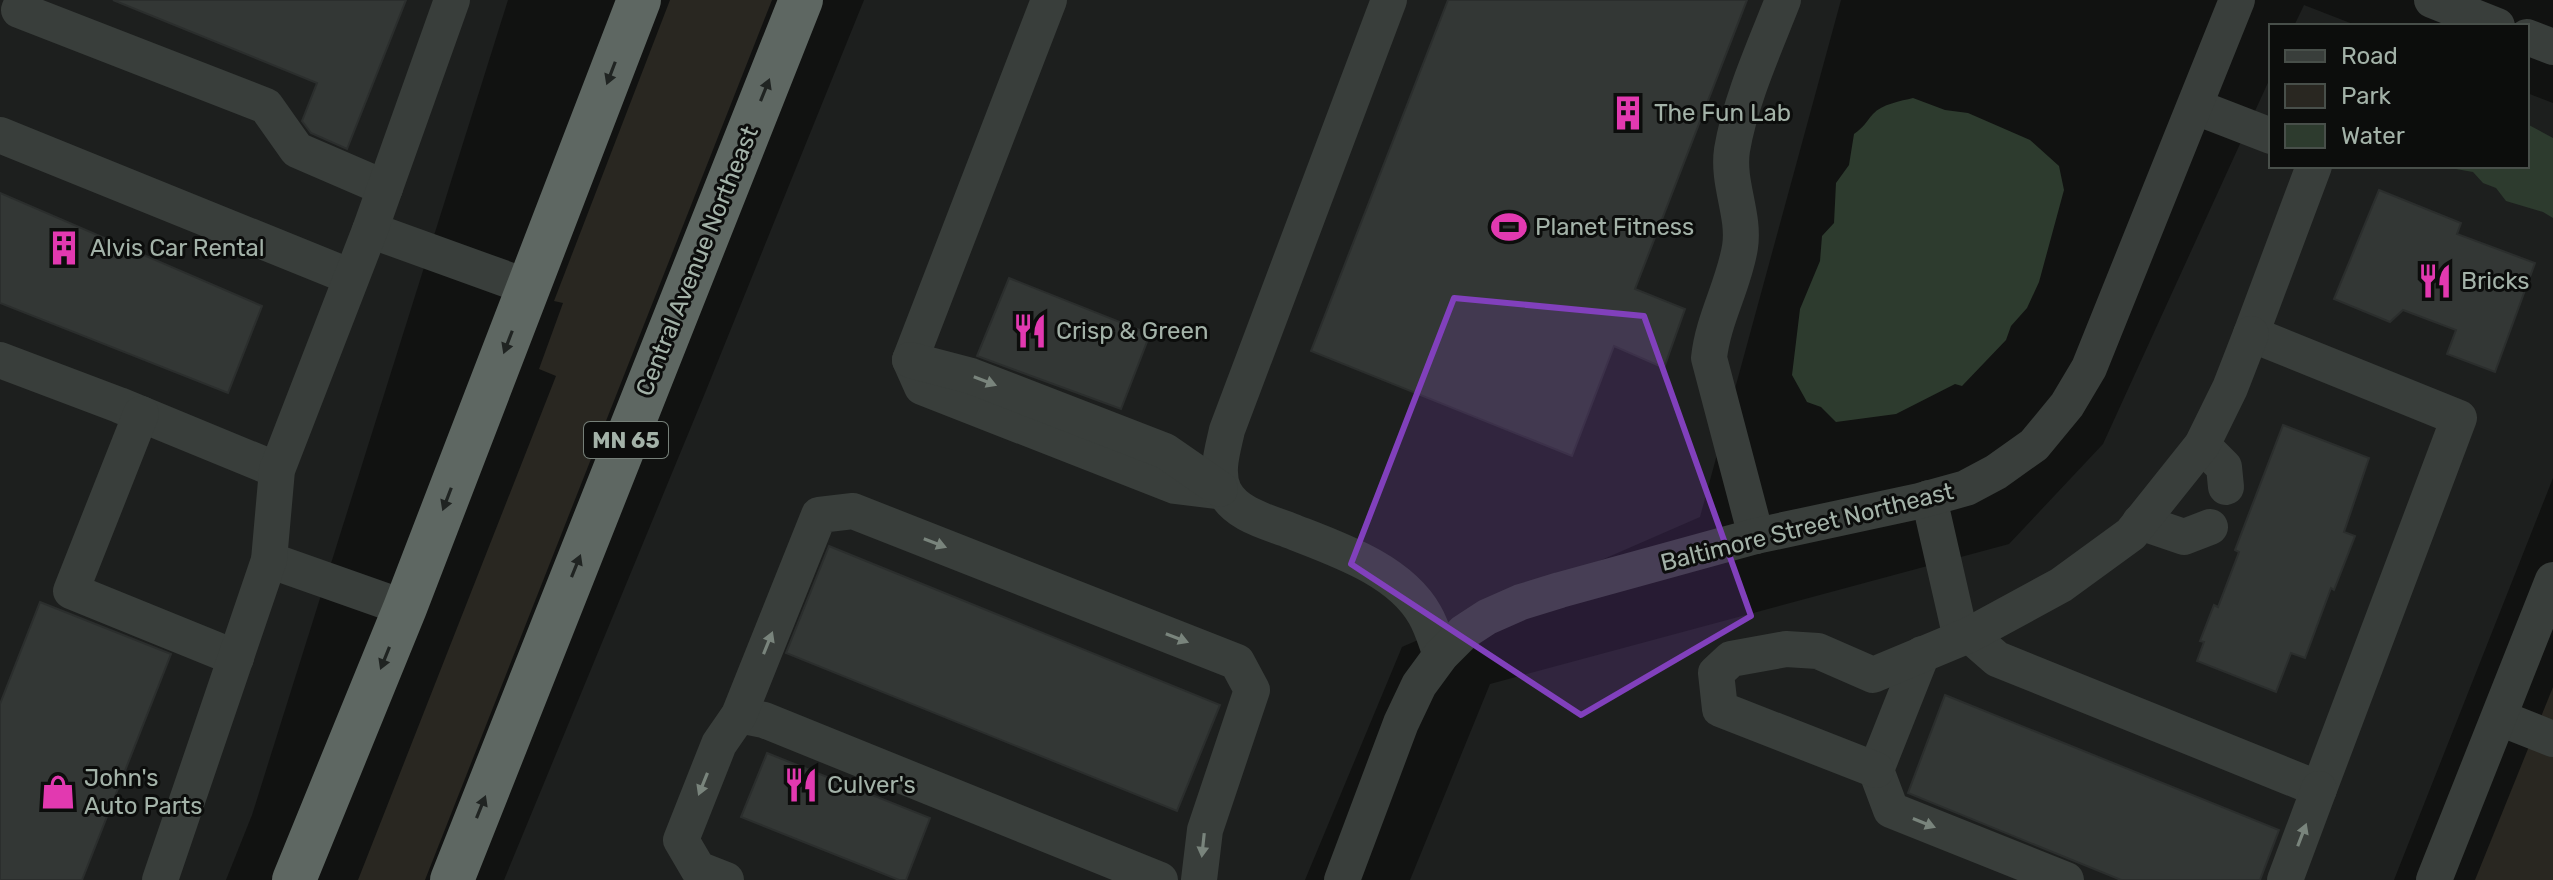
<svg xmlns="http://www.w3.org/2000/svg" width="2553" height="880" font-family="Rubik,sans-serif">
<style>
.built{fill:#1d1f1e}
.green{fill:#292721}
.water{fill:#2d3b2e}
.building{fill:#333735;stroke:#2b2e2d;stroke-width:2}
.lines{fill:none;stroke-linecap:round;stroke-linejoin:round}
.minor{stroke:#393e3b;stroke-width:36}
.highway{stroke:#5e6762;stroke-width:44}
.oneway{fill:#202422}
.oneway2{fill:#79847c}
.marked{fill:#8140bc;fill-opacity:0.2;stroke:#8140bc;stroke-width:6;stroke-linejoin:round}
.labels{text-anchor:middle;stroke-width:6;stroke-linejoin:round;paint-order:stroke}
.shield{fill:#0c0d0c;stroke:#768079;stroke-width:2}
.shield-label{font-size:22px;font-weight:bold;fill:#a3b2a8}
.poi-label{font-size:24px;fill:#a3b2a8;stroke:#0c0d0c;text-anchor:start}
.street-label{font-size:24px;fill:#a3b2a8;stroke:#0c0d0c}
</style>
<rect width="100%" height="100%" fill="#111211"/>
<g class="built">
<polygon points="0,0 508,0 252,815 226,880 0,880"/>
<polygon points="864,0 1841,0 1700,517 1402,647 1305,880 504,880 705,393"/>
<polygon points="2304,5 2358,26 2294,26"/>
<polygon points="2271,76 2271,166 2527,166 2527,93 2553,103 2553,478 2394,880 1410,880 1490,684 2009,544 2103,444"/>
</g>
<g class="green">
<polygon points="670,0 772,0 425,880 358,880 556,376 539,369 563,303 554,301"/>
<polygon points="2553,687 2553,880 2475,880"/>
</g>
<g class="water">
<path d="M1913 98 1945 110 1968 113 2030 140 2059 166 2064 190 2039 282 2027 308 2011 326 2006 340 1962 386 1955 384 1896 414 1836 422 1821 407 1807 402 1792 375 1800 309 1820 261 1822 236 1834 223 1836 183 1849 165 1854 134C1864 127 1866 122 1873 114 1882 104 1901 101 1913 98Z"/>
<polygon points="2527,124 2553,138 2553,218 2543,212 2506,201 2496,188 2483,183 2473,172 2439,166 2527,166"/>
</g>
<g class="building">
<polygon points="113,0 406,0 347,149 311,133 302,121 317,83"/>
<polygon points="1448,0 1747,0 1635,289 1685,309 1664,368 1614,346 1572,456 1311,351"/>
<polygon points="2379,190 2461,223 2457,234 2535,263 2495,372 2447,354 2456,330 2403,310 2390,322 2334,299"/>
<polygon points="0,193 262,306 228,393 0,303"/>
<polygon points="1009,278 1150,334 1121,409 977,356"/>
<polygon points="2283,425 2369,458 2344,532 2355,536 2334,590 2331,588 2305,658 2291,653 2276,692 2197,661 2204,642 2200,641 2214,605 2218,607 2239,552 2235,550"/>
<polygon points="829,546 1220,705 1177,811 786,653"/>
<polygon points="40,602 171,654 82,880 0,880 0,704"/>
<polygon points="1945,695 2279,830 2260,880 2121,880 1908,793"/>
<polygon points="767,753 930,818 906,880 899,880 741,817"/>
</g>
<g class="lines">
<g class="minor">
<polyline points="23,0 19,10 266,106 297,150 385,188"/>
<polyline points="1049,0 910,360 922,387 1175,486 1224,492"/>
<path d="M1389 0 1227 430C1223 449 1215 472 1224 491 1236 515 1268 522 1291 531 1337 549 1400 570 1425 615 1432 627 1436 642 1441 655"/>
<polyline points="2432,0 2497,26"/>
<polyline points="2527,37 2553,47"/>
<polyline points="2196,107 2271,136"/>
<polyline points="0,135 351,277"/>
<polyline points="370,230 528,287"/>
<polyline points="0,360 119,405 277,470"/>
<polyline points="910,360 971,376 1165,451 1220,489"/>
<polyline points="141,414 71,591 236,658"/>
<polyline points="2202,445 2224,467 2226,487"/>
<polyline points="1929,498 1958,625 1997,659 2319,789 2459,418 2251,334 2314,166"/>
<polyline points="2140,522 2184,537 2210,527"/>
<path d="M1756 536 1709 358C1713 319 1734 285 1740 247 1745 215 1727 183 1732 150 1740 101 1765 46 1783 0"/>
<polyline points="269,560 405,608"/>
<polyline points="1922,654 1876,770 1891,810 2066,880"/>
<polyline points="739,715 764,720 1160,880"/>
<polyline points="2500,718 2553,739"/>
<polyline points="1876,770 1720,709 1716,673 1731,659 1786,649 1818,651 1873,675 1969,635 2061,585 2131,534 2202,445 2230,388 2251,334"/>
<polyline points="160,880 269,560 277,470 370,230 452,0"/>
<polyline points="726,880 698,869 681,840 719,744 739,715 819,515 853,511 1237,662 1252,690 1205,830 1199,880"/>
<polyline points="1342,880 1401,723 1419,685 1441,655 1464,632 1487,617 1521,602 1560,590 1756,536 1919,501 1966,488 1996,472 2034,445 2067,405 2089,368 2237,0"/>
<polyline points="2285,880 2319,789"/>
<polyline points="2434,880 2553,580"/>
</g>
<g class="highway">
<polyline points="294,880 405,608 639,0"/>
<polyline points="452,880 801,0"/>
</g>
</g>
<defs><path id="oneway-solid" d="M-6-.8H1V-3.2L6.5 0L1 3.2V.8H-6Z" transform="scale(2)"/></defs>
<g class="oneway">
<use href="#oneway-solid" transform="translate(611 73) rotate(111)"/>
<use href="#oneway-solid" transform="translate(765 90) rotate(-68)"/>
<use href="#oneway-solid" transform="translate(508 342) rotate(111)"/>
<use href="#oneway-solid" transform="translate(447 499) rotate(111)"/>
<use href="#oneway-solid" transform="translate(576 566) rotate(-68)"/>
<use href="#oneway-solid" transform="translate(385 658) rotate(112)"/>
<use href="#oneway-solid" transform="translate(481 807) rotate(-68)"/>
</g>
<g class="oneway2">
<use href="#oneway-solid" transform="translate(985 381) rotate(21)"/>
<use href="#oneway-solid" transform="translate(935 543) rotate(21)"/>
<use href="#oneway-solid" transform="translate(1177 638) rotate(21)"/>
<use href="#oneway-solid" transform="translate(768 643) rotate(-68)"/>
<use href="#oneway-solid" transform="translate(703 784) rotate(112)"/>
<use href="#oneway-solid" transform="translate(1924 823) rotate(22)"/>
<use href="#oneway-solid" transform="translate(2302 835) rotate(-69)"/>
<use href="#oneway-solid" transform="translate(1203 845) rotate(96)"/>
</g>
<path class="marked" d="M1454 298 1644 316 1751 616 1581 715 1351 564Z"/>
<defs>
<g id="building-bare" transform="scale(2.76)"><path d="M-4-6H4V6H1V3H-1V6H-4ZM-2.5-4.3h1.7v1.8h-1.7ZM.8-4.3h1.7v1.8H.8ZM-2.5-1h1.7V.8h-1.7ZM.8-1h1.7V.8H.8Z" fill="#e239b0" stroke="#0c0d0c" stroke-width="2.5" paint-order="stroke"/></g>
<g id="stadium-bare" transform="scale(2.76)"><path d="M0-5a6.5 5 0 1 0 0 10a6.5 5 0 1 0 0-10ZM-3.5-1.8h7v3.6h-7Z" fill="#e239b0" stroke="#0c0d0c" stroke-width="2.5" paint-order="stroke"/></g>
<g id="restaurant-bare" transform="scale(2.76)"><path d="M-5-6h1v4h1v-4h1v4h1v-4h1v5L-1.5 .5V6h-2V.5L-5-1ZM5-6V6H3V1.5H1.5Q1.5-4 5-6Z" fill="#e239b0" stroke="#0c0d0c" stroke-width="2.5" paint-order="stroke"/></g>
<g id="shop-bare" transform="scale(2.76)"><path d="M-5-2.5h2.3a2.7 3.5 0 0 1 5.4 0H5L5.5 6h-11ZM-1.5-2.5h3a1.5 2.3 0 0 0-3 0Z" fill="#e239b0" stroke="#0c0d0c" stroke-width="2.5" paint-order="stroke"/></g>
</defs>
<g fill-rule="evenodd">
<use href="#building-bare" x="1628" y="113"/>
<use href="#stadium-bare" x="1509" y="227"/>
<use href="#building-bare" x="64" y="248"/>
<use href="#restaurant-bare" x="2435" y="281"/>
<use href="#restaurant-bare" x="1030" y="331"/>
<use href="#restaurant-bare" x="801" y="785"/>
<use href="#shop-bare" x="58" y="792"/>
</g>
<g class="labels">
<rect class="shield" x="584" y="422" width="84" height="36" rx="6"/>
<g class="shield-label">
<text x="626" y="448">MN 65</text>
</g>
<g class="poi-label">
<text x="1654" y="121">The Fun Lab</text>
<text x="1535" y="235">Planet Fitness</text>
<text x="90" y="256">Alvis Car Rental</text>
<text x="2461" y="289">Bricks</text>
<text x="1056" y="339">Crisp &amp; Green</text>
<text x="84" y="786">John's<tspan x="84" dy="28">Auto Parts</tspan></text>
<text x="827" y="793">Culver's</text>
</g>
<g class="street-label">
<text transform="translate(697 261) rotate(-68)" y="8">Central Avenue Northeast</text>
<text transform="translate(1807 527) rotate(-14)" y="8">Baltimore Street Northeast</text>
</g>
</g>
<rect x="2269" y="24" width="260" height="144" fill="#0c0d0c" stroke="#484f4a" stroke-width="2"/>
<rect x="2285" y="50" width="40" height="12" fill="#393e3b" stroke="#484f4a" stroke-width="2"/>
<text x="2341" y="64" font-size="24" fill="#a3b2a8">Road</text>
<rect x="2285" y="84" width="40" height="24" fill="#292721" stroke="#484f4a" stroke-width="2"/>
<text x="2341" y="104" font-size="24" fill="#a3b2a8">Park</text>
<rect x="2285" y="124" width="40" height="24" fill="#2d3b2e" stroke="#484f4a" stroke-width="2"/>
<text x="2341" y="144" font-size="24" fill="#a3b2a8">Water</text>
</svg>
